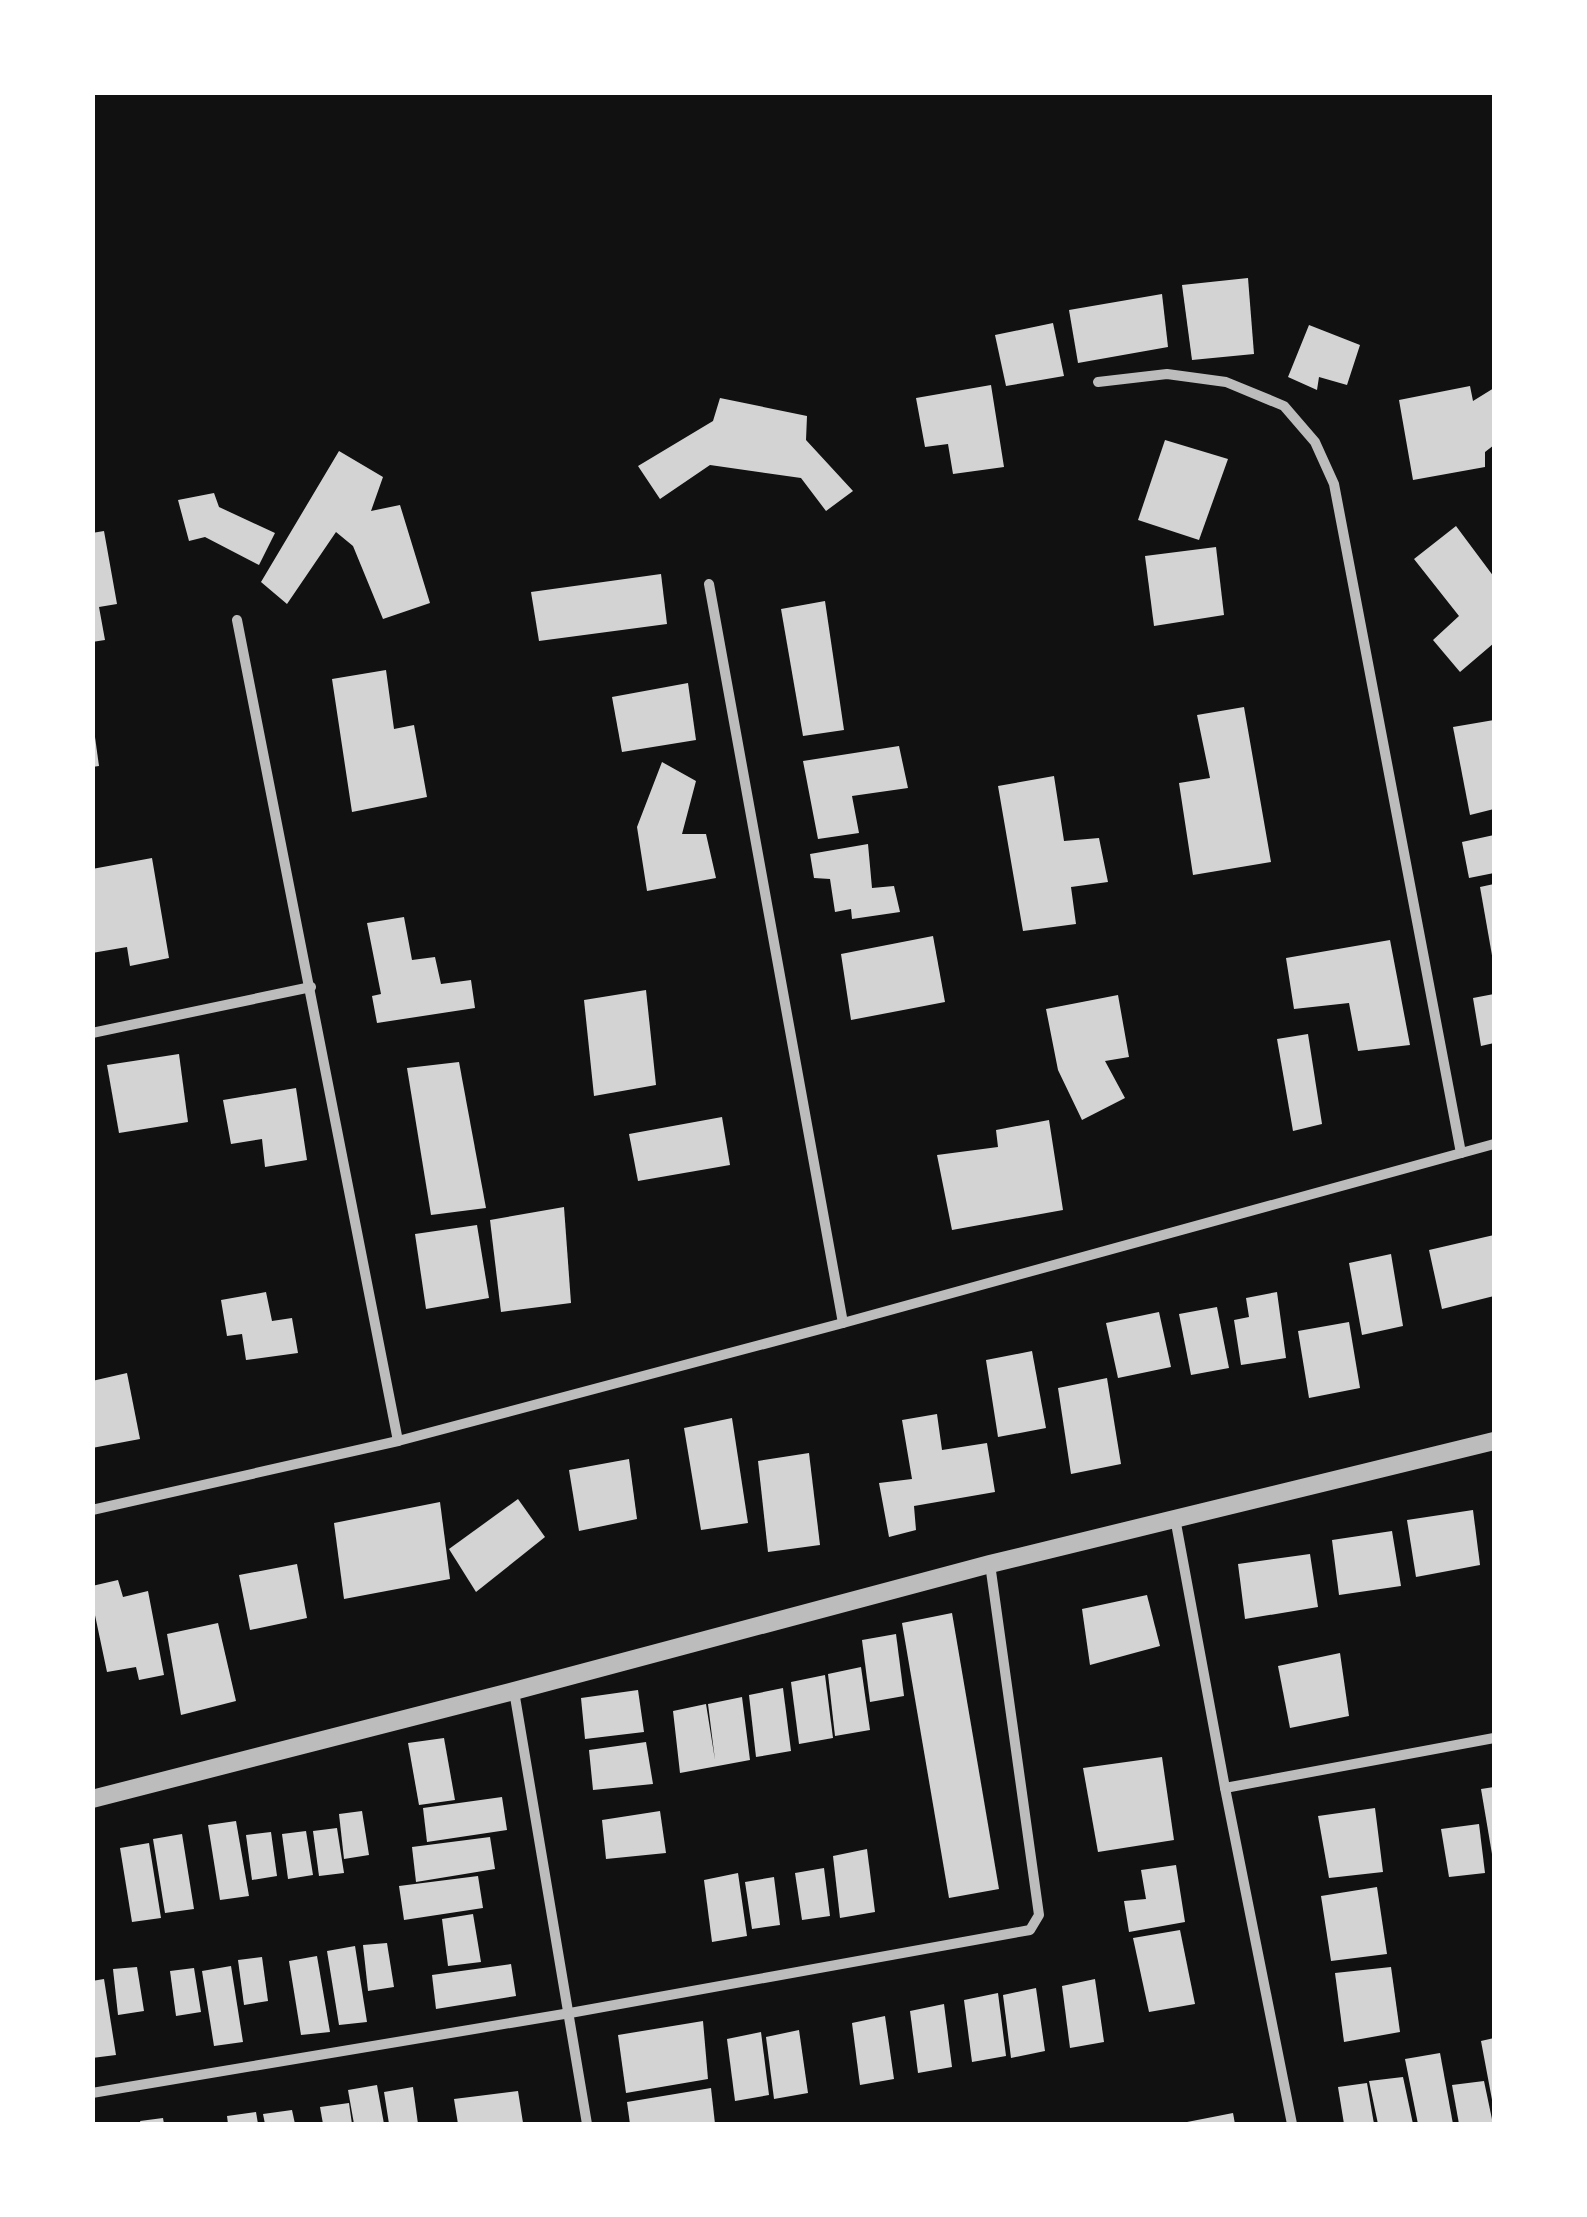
<svg xmlns="http://www.w3.org/2000/svg" width="1587" height="2217" font-family="Literata,serif">
<style>
.building{fill:#d3d3d3}
.lines{fill:none;stroke-linecap:round;stroke-linejoin:round}
.minor{stroke:#bcbcbc;stroke-width:10}
.tertiary{stroke:#bcbcbc;stroke-width:18}
</style>
<rect width="100%" height="100%" fill="#111"/>
<g class="building">
<polygon points="1248,278 1254,354 1192,360 1182,285"/>
<polygon points="1162,294 1168,347 1078,363 1069,310"/>
<polygon points="1053,323 1064,376 1006,386 995,335"/>
<polygon points="1309,325 1360,345 1347,385 1319,377 1317,390 1288,377"/>
<polygon points="991,385 1004,467 953,474 948,444 925,447 916,398"/>
<polygon points="1470,386 1473,401 1494,388 1494,445 1485,452 1485,467 1413,480 1399,400"/>
<polygon points="720,398 807,416 806,440 853,491 826,511 801,478 710,465 660,499 638,466 713,421"/>
<polygon points="1165,440 1228,459 1199,540 1138,520"/>
<polygon points="339,451 383,477 371,511 400,505 430,603 383,619 353,546 336,532 287,604 261,582"/>
<polygon points="214,493 219,507 275,533 259,565 205,537 189,541 178,500"/>
<polygon points="1456,526 1494,577 1494,643 1460,672 1433,640 1459,616 1414,559"/>
<polygon points="104,531 117,604 99,607 105,640 92,642 92,533"/>
<polygon points="1216,547 1224,615 1154,626 1145,556"/>
<polygon points="661,574 667,624 539,641 531,592"/>
<polygon points="825,601 844,730 803,736 781,609"/>
<polygon points="386,670 394,729 414,725 427,797 352,812 332,679"/>
<polygon points="688,683 696,740 622,752 612,697"/>
<polygon points="1244,707 1271,862 1193,875 1179,783 1210,778 1197,715"/>
<polygon points="1494,720 1494,809 1470,815 1453,727"/>
<polygon points="92,737 95,737 99,766 92,767"/>
<polygon points="899,746 908,788 852,796 859,833 818,839 803,761"/>
<polygon points="662,762 696,781 682,834 706,834 716,878 647,891 637,827"/>
<polygon points="1054,776 1064,841 1099,838 1108,882 1071,887 1076,924 1023,931 998,786"/>
<polygon points="1494,835 1494,873 1469,878 1462,842"/>
<polygon points="868,844 872,888 894,886 900,912 852,919 851,909 835,912 830,879 814,878 810,854"/>
<polygon points="152,858 169,958 130,966 127,947 92,953 92,869"/>
<polygon points="1494,884 1494,961 1493,961 1480,887"/>
<polygon points="404,917 412,960 435,957 441,984 471,980 475,1008 377,1023 372,996 381,994 367,923"/>
<polygon points="933,936 945,1002 851,1020 841,954"/>
<polygon points="1390,940 1410,1045 1358,1051 1349,1003 1294,1009 1286,958"/>
<polygon points="646,990 656,1085 594,1096 584,1000"/>
<polygon points="1494,994 1494,1043 1481,1046 1473,998"/>
<polygon points="1118,995 1129,1057 1105,1061 1125,1098 1082,1120 1058,1070 1046,1009"/>
<polygon points="1308,1034 1322,1124 1293,1131 1277,1039"/>
<polygon points="179,1054 188,1122 119,1133 107,1065"/>
<polygon points="459,1062 486,1208 431,1215 407,1068"/>
<polygon points="296,1088 307,1160 265,1167 262,1139 231,1144 223,1100"/>
<polygon points="722,1117 730,1165 638,1181 629,1134"/>
<polygon points="1049,1120 1063,1210 952,1230 937,1155 998,1147 996,1130"/>
<polygon points="564,1207 571,1303 501,1312 490,1220"/>
<polygon points="477,1225 489,1298 426,1309 415,1234"/>
<polygon points="1494,1235 1494,1296 1442,1309 1429,1250"/>
<polygon points="1391,1254 1403,1326 1362,1335 1349,1263"/>
<polygon points="266,1292 272,1321 292,1318 298,1353 246,1360 242,1334 227,1336 221,1300"/>
<polygon points="1277,1292 1286,1358 1241,1365 1234,1320 1249,1317 1246,1298"/>
<polygon points="1217,1307 1229,1368 1191,1375 1179,1314"/>
<polygon points="1159,1312 1171,1367 1118,1378 1106,1323"/>
<polygon points="1349,1322 1360,1388 1309,1398 1298,1331"/>
<polygon points="1032,1351 1046,1428 998,1437 986,1360"/>
<polygon points="127,1373 140,1439 92,1448 92,1381"/>
<polygon points="1107,1378 1121,1464 1071,1474 1058,1388"/>
<polygon points="937,1414 942,1450 987,1443 995,1492 914,1506 916,1530 889,1537 879,1483 912,1479 902,1420"/>
<polygon points="732,1418 748,1523 701,1530 684,1428"/>
<polygon points="809,1453 820,1545 768,1552 758,1461"/>
<polygon points="629,1459 637,1519 579,1531 569,1470"/>
<polygon points="518,1499 545,1537 476,1592 449,1549"/>
<polygon points="440,1502 450,1579 344,1599 334,1523"/>
<polygon points="1473,1510 1480,1565 1416,1577 1407,1520"/>
<polygon points="1392,1531 1401,1586 1339,1595 1332,1540"/>
<polygon points="1310,1554 1318,1607 1245,1619 1238,1564"/>
<polygon points="297,1564 307,1618 250,1630 239,1575"/>
<polygon points="118,1580 123,1597 148,1591 164,1675 139,1680 136,1667 107,1672 92,1601 92,1586"/>
<polygon points="1147,1595 1160,1646 1090,1665 1082,1609"/>
<polygon points="952,1613 999,1889 949,1898 902,1623"/>
<polygon points="218,1623 236,1701 181,1715 167,1634"/>
<polygon points="896,1634 904,1696 870,1702 862,1640"/>
<polygon points="1340,1653 1349,1716 1290,1728 1278,1666"/>
<polygon points="861,1667 870,1730 835,1736 828,1674"/>
<polygon points="825,1675 833,1738 799,1744 791,1682"/>
<polygon points="783,1688 791,1751 756,1757 749,1695"/>
<polygon points="638,1690 644,1732 585,1739 581,1698"/>
<polygon points="742,1697 750,1760 680,1773 673,1711 706,1704 715,1760 708,1704"/>
<polygon points="444,1738 455,1800 419,1805 408,1743"/>
<polygon points="646,1742 653,1784 593,1790 589,1750"/>
<polygon points="1162,1757 1174,1840 1098,1852 1083,1768"/>
<polygon points="1494,1787 1494,1854 1492,1854 1481,1789"/>
<polygon points="502,1797 507,1830 427,1842 423,1808"/>
<polygon points="1375,1808 1383,1872 1329,1878 1318,1816"/>
<polygon points="362,1811 369,1855 344,1859 339,1814"/>
<polygon points="660,1811 666,1853 606,1859 602,1820"/>
<polygon points="236,1821 249,1896 220,1900 208,1825"/>
<polygon points="1479,1824 1485,1873 1449,1877 1441,1829"/>
<polygon points="337,1828 344,1873 319,1876 313,1831"/>
<polygon points="306,1831 313,1875 288,1879 282,1834"/>
<polygon points="271,1832 277,1876 252,1880 246,1835"/>
<polygon points="182,1834 194,1909 165,1913 153,1839"/>
<polygon points="490,1837 495,1869 416,1882 412,1847"/>
<polygon points="149,1843 161,1918 132,1922 120,1848"/>
<polygon points="867,1849 875,1912 840,1918 833,1856"/>
<polygon points="1176,1865 1185,1922 1129,1932 1124,1901 1146,1899 1141,1870"/>
<polygon points="824,1868 830,1916 802,1920 795,1873"/>
<polygon points="738,1873 747,1936 712,1942 704,1880"/>
<polygon points="478,1876 483,1908 404,1920 399,1886"/>
<polygon points="774,1877 780,1925 752,1929 745,1882"/>
<polygon points="1377,1887 1387,1954 1331,1961 1321,1896"/>
<polygon points="473,1914 481,1962 448,1966 442,1919"/>
<polygon points="1180,1930 1195,2004 1149,2012 1133,1938"/>
<polygon points="387,1943 394,1987 368,1991 363,1945"/>
<polygon points="355,1946 367,2022 339,2025 327,1951"/>
<polygon points="317,1956 330,2032 301,2035 289,1961"/>
<polygon points="262,1957 268,2001 244,2005 238,1960"/>
<polygon points="511,1964 516,1996 436,2009 432,1975"/>
<polygon points="231,1966 243,2042 214,2046 202,1971"/>
<polygon points="137,1967 144,2011 118,2015 113,1969"/>
<polygon points="1391,1967 1400,2032 1344,2042 1335,1973"/>
<polygon points="194,1968 201,2012 176,2016 170,1971"/>
<polygon points="104,1979 116,2055 92,2058 92,1981"/>
<polygon points="1095,1979 1104,2042 1070,2048 1062,1986"/>
<polygon points="1036,1988 1045,2051 1011,2058 1003,1995"/>
<polygon points="998,1993 1006,2056 972,2062 964,2000"/>
<polygon points="944,2004 952,2067 918,2073 910,2011"/>
<polygon points="885,2016 894,2079 860,2085 852,2023"/>
<polygon points="703,2021 708,2079 626,2093 618,2035"/>
<polygon points="799,2030 808,2093 774,2099 766,2037"/>
<polygon points="761,2032 769,2095 735,2101 727,2039"/>
<polygon points="1494,2038 1494,2105 1493,2105 1481,2041"/>
<polygon points="1440,2053 1453,2124 1418,2124 1405,2059"/>
<polygon points="1403,2077 1413,2124 1378,2124 1369,2081"/>
<polygon points="1484,2081 1493,2124 1459,2124 1452,2085"/>
<polygon points="1367,2083 1374,2124 1344,2124 1338,2087"/>
<polygon points="377,2085 384,2124 354,2124 348,2090"/>
<polygon points="413,2087 418,2124 389,2124 384,2092"/>
<polygon points="711,2088 715,2124 630,2124 627,2102"/>
<polygon points="518,2091 523,2123 458,2124 454,2099"/>
<polygon points="349,2103 352,2124 323,2124 320,2107"/>
<polygon points="292,2110 295,2124 265,2124 263,2114"/>
<polygon points="256,2112 258,2124 228,2124 227,2116"/>
<polygon points="1233,2113 1235,2124 1183,2124 1182,2123"/>
<polygon points="163,2118 164,2124 141,2124 140,2121"/>
</g>
<g class="lines">
<g class="minor">
<polyline points="1098,382 1167,374 1226,382 1284,406 1315,442 1334,484 1461,1153"/>
<polyline points="709,584 843,1323"/>
<polyline points="237,620 398,1441"/>
<polyline points="92,1033 311,987"/>
<polyline points="92,1510 398,1441 843,1323 1494,1144"/>
<polyline points="1175,1518 1225,1788 1292,2124"/>
<polyline points="514,1691 587,2124"/>
<polyline points="1225,1788 1494,1738"/>
<polyline points="92,2093 570,2013 1030,1930 1039,1915 990,1564"/>
</g>
<polyline class="tertiary" points="92,1799 514,1691 990,1564 1494,1441"/>
</g>
<rect width="1587" height="2217" fill="none" stroke="#ffffff" stroke-width="190"/>
</svg>
